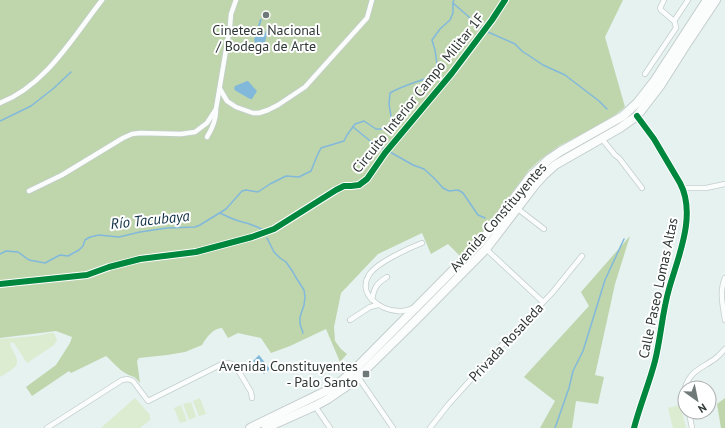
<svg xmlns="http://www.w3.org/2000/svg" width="725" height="428" font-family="'PT Sans',sans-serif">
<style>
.green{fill:#dbecd0}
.forest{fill:#bfd5ac}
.water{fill:#82b9db}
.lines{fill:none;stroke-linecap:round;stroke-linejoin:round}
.stream{stroke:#82b9db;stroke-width:1.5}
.minor-casing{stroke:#c4cecc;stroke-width:6}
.trunk-casing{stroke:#c4cecc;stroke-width:10}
.minor{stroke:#fbfdfd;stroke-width:4.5}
.trunk{stroke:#fbfdfd;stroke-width:8}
.cycleway-casing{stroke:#fff;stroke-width:8}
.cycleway{stroke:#00873e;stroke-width:6}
.poi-dot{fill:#6f7977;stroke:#fff;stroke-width:1.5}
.labels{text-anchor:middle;stroke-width:4;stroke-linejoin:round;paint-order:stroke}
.poi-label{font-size:14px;fill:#2f3836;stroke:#fff}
.street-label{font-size:14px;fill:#2f3836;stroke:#fff}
.water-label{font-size:15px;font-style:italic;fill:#113146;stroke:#fff}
</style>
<rect width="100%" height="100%" fill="#e5f2f0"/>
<g class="green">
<path d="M51 333H54L55 335 57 340 54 345 27 363 14 343 11 342 10 345C22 366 19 365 0 377V339L36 336Z"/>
<polygon points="135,398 150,415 150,420 140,428 101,428"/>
<polygon points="200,398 206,414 199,416 193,401"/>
<polygon points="191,402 196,417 189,420 183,404"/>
<polygon points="181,405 187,421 180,423 174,408"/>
<polygon points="680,405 686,428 673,428 668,408"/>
</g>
<g class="forest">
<path d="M0 0H623L605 37 625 107 609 120 559 146 541 159 529 170 479 238 460 256 448 244 431 254 422 233 378 254 341 293 334 327 335 341 341 349 347 354 340 362 326 329 290 346 271 353 261 338 238 333 228 338 222 328C213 328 206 338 202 345L185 352 167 355 139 358 137 361 140 383C133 374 134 378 127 374 120 371 112 361 106 356L71 373 69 371 32 396 26 387 56 365 70 343 72 337 56 331 0 338Z"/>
<polygon points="630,236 615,284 595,375 604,377 598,404 576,401 572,428 540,428 555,401 524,377 589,306 581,292"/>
<polygon points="725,398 725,428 721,428 717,404"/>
</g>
<g class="water">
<polygon points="260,19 262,19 258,32 265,34 266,30 268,30 265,42 260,45 256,44 254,40"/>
<polygon points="247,81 248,81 257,91 252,99 250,99 236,91 234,89 235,86"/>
<polygon points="259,355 270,369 264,374 253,361"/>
</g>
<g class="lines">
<g class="stream">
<polyline points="453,3 469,17 473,23 481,28"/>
<polyline points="488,32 515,44 522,51 543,65 565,75 599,101 607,109"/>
<polyline points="0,121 31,106 54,88 71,72"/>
<polyline points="353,127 374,144 383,148"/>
<polyline points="390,152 413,165 424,169 434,178 443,188 449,191 458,190 463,193 478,215 485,218"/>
<path d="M220 213C226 216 232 219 239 221 247 223 255 225 263 230"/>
<polyline points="267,238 274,252 280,258 286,262 293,272 295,276 304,290 305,297 304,305 300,317 300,324 303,333"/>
<path d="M0 254 6 251 18 252 29 260 45 263 60 255 68 256 79 250 83 246 85 240 90 237 99 235 119 237 140 232 167 228 195 227 200 225 226 209 242 191 246 190 258 192 270 184 286 176 299 177 311 171 317 156 321 148 344 141 347 135 355 124 364 121 376 129H386L392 122 389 104 390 93C403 85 418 82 433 76L437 64 435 50 432 40 440 29 450 20 453 13V2L454 0"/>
<polyline points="555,428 569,388 573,371 583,351 605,280 624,239"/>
</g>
<g class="minor-casing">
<g id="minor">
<polyline points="674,21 688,0"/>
<polyline points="645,74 676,28 675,23 674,21 661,10 660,8 664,0"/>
<polyline points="220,89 227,101 236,107 253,113 259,113 268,110 278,105 305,87 367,18 372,0"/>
<path d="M0 103C46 85 73 37 102 0"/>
<path d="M207 137C212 129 216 121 216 110"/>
<polyline points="602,139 615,155 619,158 642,188"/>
<polyline points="683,188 706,188 725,184"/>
<polyline points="29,191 62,175 123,138 132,134 140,133 181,134 195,132 207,123 216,109 230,26 231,14 236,0"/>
<polyline points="518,209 544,229"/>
<polyline points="486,249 543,302"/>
<path d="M725 278C719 292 723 306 725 320"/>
<polyline points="0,284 87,275 109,267 140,259 196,252 252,237 274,229 336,190 344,186 351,186 359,185 367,179 385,153 452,73 492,20 505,0"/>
<path d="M372 300C374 288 376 284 387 277"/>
<path d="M413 308C408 310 403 312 398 311 380 310 357 294 369 275 376 263 409 248 422 243"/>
<polyline points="350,320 370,307 378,305"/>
<polyline points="358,377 393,428"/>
<path d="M685 388C690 370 703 368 716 358 720 355 722 352 725 349"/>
<polyline points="685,388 685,401"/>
<polyline points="315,406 330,428"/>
<polyline points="689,412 692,428"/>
<polyline points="47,428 122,380 128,379 133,381 148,401 222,364 229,363 234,365 241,375 251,392 252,398"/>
<polyline points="430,428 448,405 499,348 552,293 582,256"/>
<path d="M634 428C640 405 649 384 655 361 661 337 662 313 669 289 678 257 697 215 680 183L654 139 637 116"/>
</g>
</g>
<g class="trunk-casing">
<g id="trunk">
<polyline points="250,428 330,389 339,383 354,370 480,243 530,177 549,159 561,151 623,116 637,103 655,80 707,0"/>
<polyline points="266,428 315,406 328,399 344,388 358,377 415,321 486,249 535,185 544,175 555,165 620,128 637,116 660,86 686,45 716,0"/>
</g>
</g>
<use href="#minor" class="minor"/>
<use href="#trunk" class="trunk"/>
<g class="cycleway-casing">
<g id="cycleway">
<polyline points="0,284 87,275 109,267 140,259 196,252 252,237 274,229 336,190 344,186 351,186 359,185 367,179 385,153 452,73 492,20 505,0"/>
<path d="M634 428C640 405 649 384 655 361 661 337 662 313 669 289 678 257 697 215 680 183L654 139 637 116"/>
</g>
</g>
<use href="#cycleway" class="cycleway"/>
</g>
<g class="poi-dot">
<circle cx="266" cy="15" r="4"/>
<rect x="362" y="370" width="8" height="8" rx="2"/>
</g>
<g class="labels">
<g class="poi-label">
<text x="266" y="35">Cineteca Nacional<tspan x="266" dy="16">/ Bodega de Arte</tspan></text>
<text x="358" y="371" text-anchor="end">Avenida Constituyentes<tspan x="358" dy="16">- Palo Santo</tspan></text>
</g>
<g class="street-label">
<text transform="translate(418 93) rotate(-51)" y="5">Circuito Interior Campo Militar 1F</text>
<text transform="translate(498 217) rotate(-49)" y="5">Avenida Constituyentes</text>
<text transform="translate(658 288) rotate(-78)" y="5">Calle Paseo Lomas Altas</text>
<text transform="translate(506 342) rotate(-47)" y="5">Privada Rosaleda</text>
</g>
<g class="water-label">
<text transform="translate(150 220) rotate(-6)" y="5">Río Tacubaya</text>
</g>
</g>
<g transform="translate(697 400) rotate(147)"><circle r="19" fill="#ffffff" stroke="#acafaf"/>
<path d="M0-3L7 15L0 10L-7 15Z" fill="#6f7977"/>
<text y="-6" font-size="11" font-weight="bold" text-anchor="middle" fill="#2f3836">N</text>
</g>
</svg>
